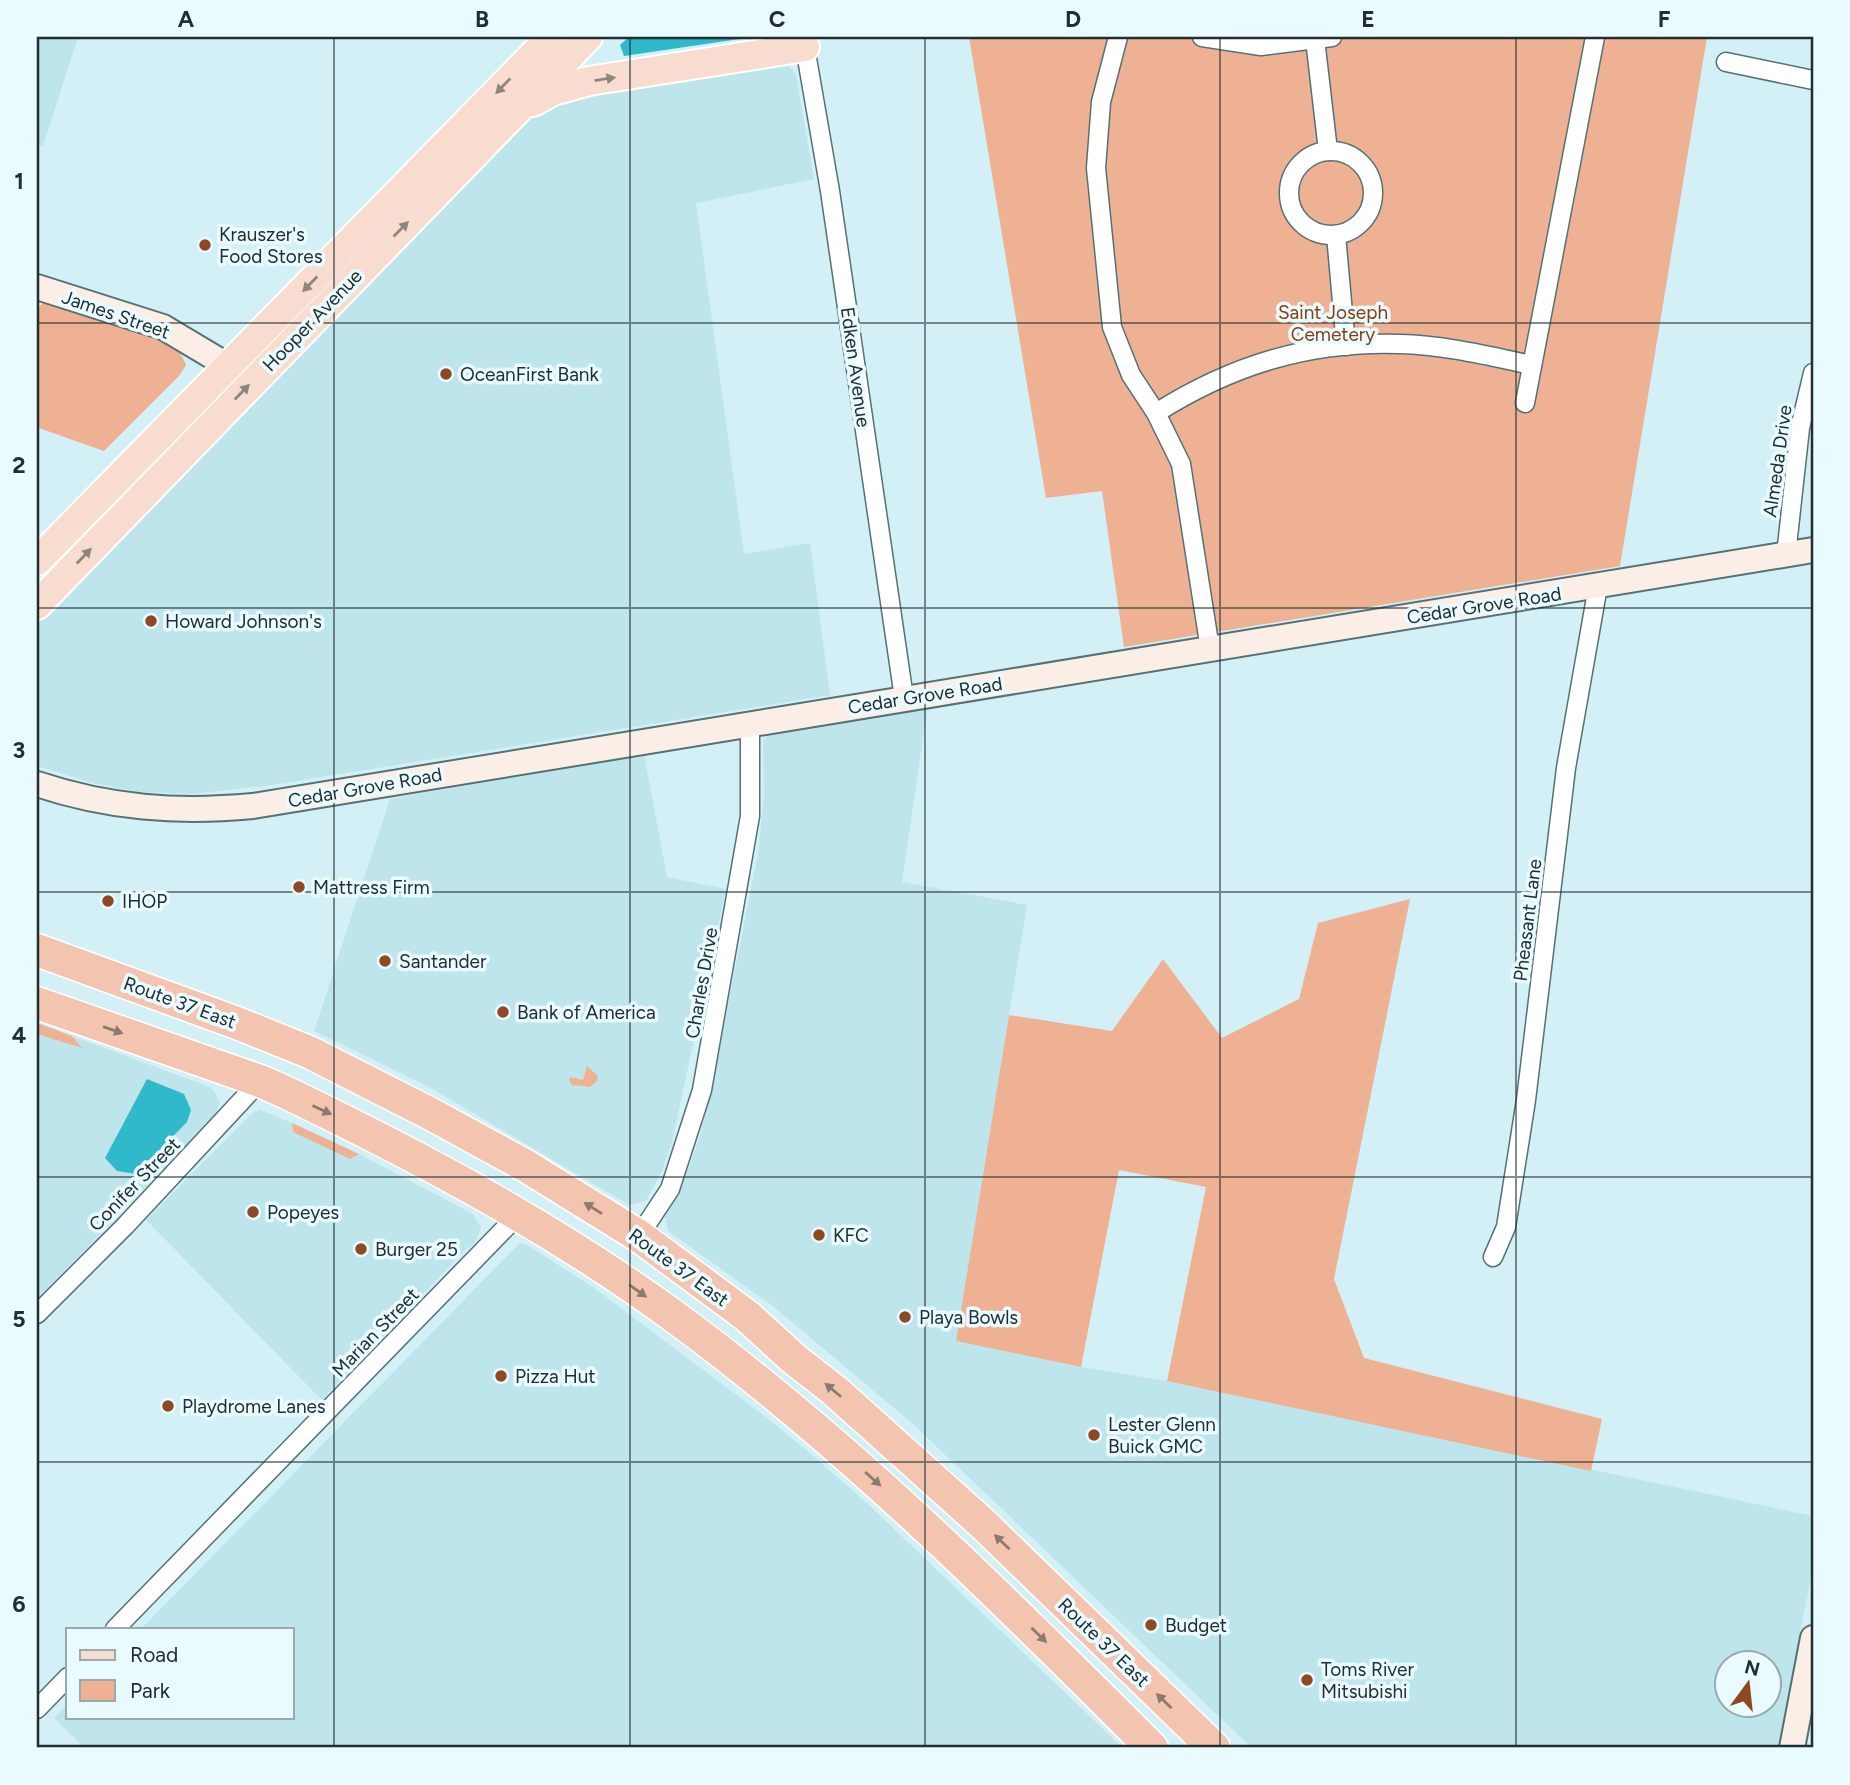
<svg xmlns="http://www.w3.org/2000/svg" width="1850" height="1785" font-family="Figtree,sans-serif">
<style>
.built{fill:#bee5ec;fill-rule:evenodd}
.green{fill:#efb194}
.water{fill:#30b9cb}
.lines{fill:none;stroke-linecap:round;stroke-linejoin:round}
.street-casing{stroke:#567175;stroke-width:21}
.secondary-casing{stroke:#567175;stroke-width:28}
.primary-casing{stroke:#fff;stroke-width:32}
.highway-casing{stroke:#fff;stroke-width:35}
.street{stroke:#fff;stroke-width:18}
.secondary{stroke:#fbeee7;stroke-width:24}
.primary{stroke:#f8dcd0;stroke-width:28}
.highway{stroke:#f3c5b0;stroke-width:32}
.oneway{fill:#8e8580}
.oneway2{fill:#8b7a70}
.grid{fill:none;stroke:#232e30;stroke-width:2;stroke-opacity:0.55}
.poi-dot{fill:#8f4824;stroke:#e9fbfe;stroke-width:2.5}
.labels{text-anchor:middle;stroke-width:7;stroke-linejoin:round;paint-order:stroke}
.poi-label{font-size:19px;fill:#232e30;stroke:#e9fbfe;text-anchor:start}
.park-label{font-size:19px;fill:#873c12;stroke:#e9fbfe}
.street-label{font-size:19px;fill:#232e30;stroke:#e9fbfe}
.neatline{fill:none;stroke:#232e30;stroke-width:2.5}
.grid-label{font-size:23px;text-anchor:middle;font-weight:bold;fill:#232e30}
</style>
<rect width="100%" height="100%" fill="#d2f0f5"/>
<g class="built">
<polygon points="37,37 78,37 43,146 37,147"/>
<polygon points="778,63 789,66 796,75 814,179 696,203 744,554 810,543 830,695 266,786 191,794 141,792 92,783 37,766 37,619 527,117 561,96"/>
<path d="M928 704 902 882 1027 905 956 1341 1081 1367 1167 1381 1813 1516V1567L1778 1748H1252L912 1423 769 1303 668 1231 665 1216 690 1165 700 1136 712 1085 758 854 764 797 763 740 773 732ZM1728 1662H1770V1704H1728Z"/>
<polygon points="644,754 667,877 726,889 672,1142 662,1171 646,1201 629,1205 429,1087 314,1031 390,799"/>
<polygon points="37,1023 210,1087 217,1096 220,1104 213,1119 37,1298"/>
<polygon points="260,1110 292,1123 359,1154 473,1214 481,1228 474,1244 466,1249 322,1400 146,1220 252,1113"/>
<polygon points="520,1243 527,1245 593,1287 766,1417 818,1460 870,1506 1123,1748 85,1748 54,1718 68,1704 68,1717 292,1717 292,1629 141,1629"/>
</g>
<g class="green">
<polygon points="969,37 1707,37 1620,566 1124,647 1102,491 1046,498"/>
<path d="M46 301 161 341C173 347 182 352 186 365L179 376 104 451 39 428 37 442V308Z"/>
<polygon points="1410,899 1334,1279 1364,1358 1602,1419 1591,1471 1167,1381 1206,1187 1119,1170 1081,1367 956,1341 1009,1015 1112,1031 1163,959 1222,1038 1299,999 1318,923"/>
<polygon points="37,1023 72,1036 82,1048 37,1034"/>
<polygon points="587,1066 598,1076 597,1081 590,1087 572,1085 569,1081 570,1077 583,1080"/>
<polygon points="292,1123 359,1154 350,1159 293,1132"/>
</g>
<g class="water">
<polygon points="629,37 753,37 624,56 620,45"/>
<polygon points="147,1079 184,1094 191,1110 187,1122 136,1174 117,1171 105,1158"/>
</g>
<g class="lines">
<g class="street-casing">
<g id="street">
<polyline points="1118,37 1101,102 1096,168 1112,327 1131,375 1156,413 1181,464 1210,649"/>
<polyline points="1202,37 1261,46 1332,37"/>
<polyline points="1315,39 1328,151"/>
<polyline points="805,47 830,191 904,698"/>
<polyline points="1726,62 1813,80"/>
<circle cx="1331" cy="193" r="42"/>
<polyline points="1336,235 1346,346"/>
<polyline points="1525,403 1595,37"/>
<path d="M1156 413C1232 365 1309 341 1400 344 1444 345 1489 356 1532 365"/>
<polyline points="1786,555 1800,428 1813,373"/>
<polyline points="639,1236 670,1189 702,1090 750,816 750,723"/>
<polyline points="1493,1257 1506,1227 1526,1100 1566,768 1598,586"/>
<polyline points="37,1314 125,1226 260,1081"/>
<polyline points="115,1629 518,1215"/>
<polyline points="37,1709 68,1677"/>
</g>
</g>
<g class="secondary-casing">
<g id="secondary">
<polyline points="37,287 163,327 230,367"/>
<path d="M37 784C109 808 177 813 253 806L1813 550"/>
<polyline points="1792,1748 1813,1638"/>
</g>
</g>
<g class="primary-casing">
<g id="primary">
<polyline points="533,102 553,91 589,81 805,47"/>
<polyline points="37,561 551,37"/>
<polyline points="37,605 588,37"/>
</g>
</g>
<g class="highway-casing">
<g id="highway">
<polyline points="37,950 237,1023 309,1052 429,1113 526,1166 639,1236 747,1316 794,1359 835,1391 983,1524 1214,1748"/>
<path d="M37 1003 260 1081 285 1092C422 1158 557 1230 679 1320 851 1447 1002 1598 1152 1748"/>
</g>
</g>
<use href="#street" class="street"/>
<use href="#secondary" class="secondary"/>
<use href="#primary" class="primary"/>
<use href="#highway" class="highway"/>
</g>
<defs><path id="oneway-solid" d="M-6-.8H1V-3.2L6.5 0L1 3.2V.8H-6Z" transform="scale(1.75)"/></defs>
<g class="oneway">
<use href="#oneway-solid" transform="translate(605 79) rotate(-9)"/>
<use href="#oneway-solid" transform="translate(503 86) rotate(134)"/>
<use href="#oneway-solid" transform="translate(401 229) rotate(-45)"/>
<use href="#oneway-solid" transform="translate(310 284) rotate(134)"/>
<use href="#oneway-solid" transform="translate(242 392) rotate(-46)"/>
<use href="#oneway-solid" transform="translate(84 556) rotate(-46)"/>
</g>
<g class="oneway2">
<use href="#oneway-solid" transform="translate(113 1030) rotate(19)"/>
<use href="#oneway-solid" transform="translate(322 1110) rotate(25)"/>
<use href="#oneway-solid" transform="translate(593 1208) rotate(-148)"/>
<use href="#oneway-solid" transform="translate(638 1291) rotate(35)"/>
<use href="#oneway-solid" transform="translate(833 1390) rotate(-140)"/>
<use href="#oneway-solid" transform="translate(873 1479) rotate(42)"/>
<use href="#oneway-solid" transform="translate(1002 1542) rotate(-136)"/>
<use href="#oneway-solid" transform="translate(1039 1635) rotate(44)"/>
<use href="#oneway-solid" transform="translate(1164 1701) rotate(-136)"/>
</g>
<path class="grid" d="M334 37V1748M630 37V1748M925 37V1748M1220 37V1748M1516 37V1748M37 323H1813M37 608H1813M37 892H1813M37 1177H1813M37 1462H1813"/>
<g class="poi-dot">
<circle cx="205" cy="245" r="7"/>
<circle cx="446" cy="374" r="7"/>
<circle cx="151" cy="621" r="7"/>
<circle cx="299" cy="887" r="7"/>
<circle cx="108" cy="901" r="7"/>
<circle cx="385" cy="961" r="7"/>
<circle cx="503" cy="1012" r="7"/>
<circle cx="253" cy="1212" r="7"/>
<circle cx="819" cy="1235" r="7"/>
<circle cx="361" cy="1249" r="7"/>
<circle cx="905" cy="1317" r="7"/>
<circle cx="501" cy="1376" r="7"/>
<circle cx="168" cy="1406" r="7"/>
<circle cx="1094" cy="1435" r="7"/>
<circle cx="1151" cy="1625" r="7"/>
<circle cx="1307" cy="1680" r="7"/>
</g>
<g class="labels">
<g class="poi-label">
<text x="219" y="241">Krauszer's<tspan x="219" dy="22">Food Stores</tspan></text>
<text x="460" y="381">OceanFirst Bank</text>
<text x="165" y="628">Howard Johnson's</text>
<text x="313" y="894">Mattress Firm</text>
<text x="122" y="908">IHOP</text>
<text x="399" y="968">Santander</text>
<text x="517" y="1019">Bank of America</text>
<text x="267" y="1219">Popeyes</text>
<text x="833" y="1242">KFC</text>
<text x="375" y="1256">Burger 25</text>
<text x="919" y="1324">Playa Bowls</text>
<text x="515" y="1383">Pizza Hut</text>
<text x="182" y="1413">Playdrome Lanes</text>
<text x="1108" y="1431">Lester Glenn<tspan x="1108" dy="22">Buick GMC</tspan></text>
<text x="1165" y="1632">Budget</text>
<text x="1321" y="1676">Toms River<tspan x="1321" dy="22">Mitsubishi</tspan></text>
</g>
<g class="park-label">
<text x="1333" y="319">Saint Joseph<tspan x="1333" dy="22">Cemetery</tspan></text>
</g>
<g class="street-label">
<text transform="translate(116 314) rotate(19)" y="7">James Street</text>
<text transform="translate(312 320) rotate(-46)" y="7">Hooper Avenue</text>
<text transform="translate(856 367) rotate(82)" y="7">Edken Avenue</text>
<text transform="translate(1777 461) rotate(-82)" y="7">Almeda Drive</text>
<text transform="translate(1484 605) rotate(-9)" y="7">Cedar Grove Road</text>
<text transform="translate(925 695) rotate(-9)" y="7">Cedar Grove Road</text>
<text transform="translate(365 787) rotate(-10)" y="7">Cedar Grove Road</text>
<text transform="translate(1527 920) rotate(-83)" y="7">Pheasant Lane</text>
<text transform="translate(701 983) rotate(-80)" y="7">Charles Drive</text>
<text transform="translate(180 1002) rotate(20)" y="7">Route 37 East</text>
<text transform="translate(134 1184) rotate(-46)" y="7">Conifer Street</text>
<text transform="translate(679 1267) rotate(36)" y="7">Route 37 East</text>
<text transform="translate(375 1332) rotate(-46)" y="7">Marian Street</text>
<text transform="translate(1104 1642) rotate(44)" y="7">Route 37 East</text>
</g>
</g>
<rect width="1850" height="1785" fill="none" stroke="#e9fbfe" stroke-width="77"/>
<rect x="66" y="1628" width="228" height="91" fill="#e9fbfe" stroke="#9aa9ac" stroke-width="2"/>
<rect x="80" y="1650" width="35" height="10" fill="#f8dcd0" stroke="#9aa9ac" stroke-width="2"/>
<text x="130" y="1662" font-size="21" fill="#232e30">Road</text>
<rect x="80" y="1680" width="35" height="21" fill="#efb194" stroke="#9aa9ac" stroke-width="2"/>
<text x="130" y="1698" font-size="21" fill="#232e30">Park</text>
<g transform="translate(1748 1684) rotate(15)"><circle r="33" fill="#e9fbfe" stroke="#9aa9ac" stroke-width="2"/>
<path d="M0-5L12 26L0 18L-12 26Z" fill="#8f4824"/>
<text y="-10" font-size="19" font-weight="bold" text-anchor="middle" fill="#232e30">N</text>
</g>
<rect x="38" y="38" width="1774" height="1708" class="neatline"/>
<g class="grid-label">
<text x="186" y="27">A</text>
<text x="482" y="27">B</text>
<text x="777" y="27">C</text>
<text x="1073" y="27">D</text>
<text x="1368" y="27">E</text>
<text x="1664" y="27">F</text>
<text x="19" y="189">1</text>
<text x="19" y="473">2</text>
<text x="19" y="758">3</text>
<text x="19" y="1043">4</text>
<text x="19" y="1327">5</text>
<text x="19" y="1612">6</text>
</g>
</svg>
